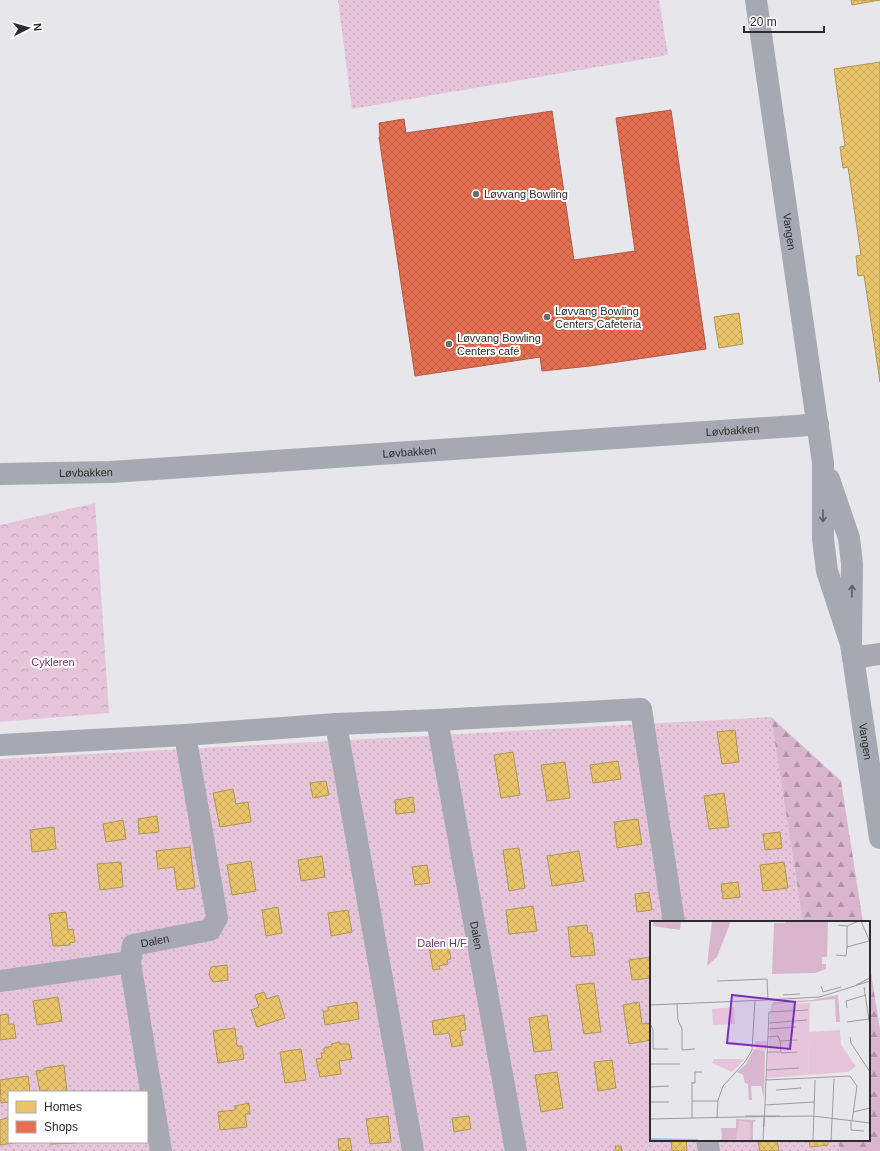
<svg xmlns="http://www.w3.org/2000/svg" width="880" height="1151" font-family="Arial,sans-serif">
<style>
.grass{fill:url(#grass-dots);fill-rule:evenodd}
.forest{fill:url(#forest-firs)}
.park{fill:url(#park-crowns)}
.homes{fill:url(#homes-cross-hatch);stroke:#b09658}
.shops{fill:url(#shops-cross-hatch);stroke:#af5b46}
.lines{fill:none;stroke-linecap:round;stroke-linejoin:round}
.minor{stroke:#a6a9b1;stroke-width:22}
.oneway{stroke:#5d5d62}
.poi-dot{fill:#6d6d70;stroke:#fff;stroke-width:1.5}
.labels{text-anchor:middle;stroke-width:4;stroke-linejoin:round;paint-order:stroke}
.poi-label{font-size:11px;fill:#2c2b2e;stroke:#fff;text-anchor:start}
.street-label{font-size:11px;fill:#2c2b2e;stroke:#fff}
.park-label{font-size:11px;fill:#7d2f63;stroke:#fff}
.inset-road{fill:none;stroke:#9c9c9f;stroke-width:1}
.view{fill:#7b2cbf;fill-opacity:0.15;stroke:#7b2cbf;stroke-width:2}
.inset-edge{fill:none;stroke:#2c2b2e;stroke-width:2}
</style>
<defs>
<pattern id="grass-dots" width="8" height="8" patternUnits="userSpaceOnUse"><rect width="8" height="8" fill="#e6c5da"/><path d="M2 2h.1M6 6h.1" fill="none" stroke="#c5a9bb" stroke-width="1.8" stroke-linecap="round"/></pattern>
<pattern id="forest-firs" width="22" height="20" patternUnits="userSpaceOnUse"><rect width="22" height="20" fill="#dab6ce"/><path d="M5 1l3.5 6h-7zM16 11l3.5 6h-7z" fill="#b194a8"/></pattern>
<pattern id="park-crowns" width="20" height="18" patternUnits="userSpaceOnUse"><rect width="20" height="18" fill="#e6c5da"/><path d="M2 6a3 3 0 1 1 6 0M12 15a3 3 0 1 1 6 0" fill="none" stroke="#c5a9bb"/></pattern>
<pattern id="homes-cross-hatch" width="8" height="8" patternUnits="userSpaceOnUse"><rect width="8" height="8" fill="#e9c46a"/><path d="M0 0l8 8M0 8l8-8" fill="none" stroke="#c8a95c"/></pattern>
<pattern id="shops-cross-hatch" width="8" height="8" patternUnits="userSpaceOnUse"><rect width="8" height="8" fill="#e76f51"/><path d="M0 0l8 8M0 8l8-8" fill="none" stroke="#bb5b44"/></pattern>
</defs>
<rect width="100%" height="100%" fill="#e7e7eb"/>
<g class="grass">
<polygon points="338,0 659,0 668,55 352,109"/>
<path d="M771 717 803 922H651V1140H838L840 1151H0V759ZM9 1092H147V1142H9Z"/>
</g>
<g class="forest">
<polygon points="771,717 841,781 863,922 803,922"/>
<polygon points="869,960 880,1030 880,1151 840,1151 838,1140 869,1140"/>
</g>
<polygon class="park" points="95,503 109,713 0,722 0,525"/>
<g class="homes">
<polygon points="851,0 880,0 852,5"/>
<polygon points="880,62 880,382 864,275 858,276 856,256 861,255 848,167 843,168 840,147 845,146 834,69"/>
<polygon points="739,313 743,344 719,348 714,317"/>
<polygon points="735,730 739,762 722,764 717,732"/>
<polygon points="513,752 520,795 501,798 494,755"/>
<polygon points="618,761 621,779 593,783 590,765"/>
<polygon points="565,762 570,798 547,801 541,765"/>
<polygon points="326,781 329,795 313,798 310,783"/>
<polygon points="233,789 236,804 248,802 251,822 220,827 213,793"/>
<polygon points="724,793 729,827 709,829 704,796"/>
<polygon points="413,797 415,812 396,814 395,800"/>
<polygon points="157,816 159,832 139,834 138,819"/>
<polygon points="638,819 642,844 617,848 614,822"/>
<polygon points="123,820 126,839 106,842 103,824"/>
<polygon points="54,827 56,849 32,852 30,830"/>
<polygon points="780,832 782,848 765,850 763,834"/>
<polygon points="190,847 195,888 177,890 174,867 158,869 156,851"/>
<polygon points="519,848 525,888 509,891 503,850"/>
<polygon points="579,851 584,881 552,886 547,856"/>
<polygon points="322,856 325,877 301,881 298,860"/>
<polygon points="251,861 256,891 232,895 227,865"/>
<polygon points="121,862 123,887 100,890 97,864"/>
<polygon points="784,862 788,888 763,891 760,865"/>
<polygon points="427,865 430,883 415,885 412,867"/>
<polygon points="738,882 740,897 723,899 721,884"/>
<polygon points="649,892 652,910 637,912 635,894"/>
<polygon points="533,906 537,931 509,934 506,910"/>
<polygon points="278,907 282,933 266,936 262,910"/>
<polygon points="348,910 352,932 331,936 328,913"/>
<polygon points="66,912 68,930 73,929 75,942 70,943 70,945 53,946 49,914"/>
<polygon points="587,925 588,933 592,933 595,955 571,957 568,927"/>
<polygon points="444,939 445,944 448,944 451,959 447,960 448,964 439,966 440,969 433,970 428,942"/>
<polygon points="651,957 651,978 632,980 629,960"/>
<polygon points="227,965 228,980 213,982 209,975 211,967"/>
<polygon points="594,983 601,1032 584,1034 576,985"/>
<polygon points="264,992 267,999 278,995 285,1018 257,1027 251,1010 259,1007 255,995"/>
<polygon points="58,997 62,1021 37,1025 33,1001"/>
<polygon points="357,1002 359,1019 325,1025 323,1011 328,1011 328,1007"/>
<polygon points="639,1002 642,1024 651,1023 651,1040 629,1044 623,1005"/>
<polygon points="8,1014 9,1024 14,1024 16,1038 0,1040 0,1015"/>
<polygon points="464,1015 466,1030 460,1031 463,1045 452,1047 449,1033 434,1035 432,1021"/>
<polygon points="547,1015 552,1050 534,1052 529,1018"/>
<polygon points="235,1028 237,1046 242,1046 244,1059 218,1063 213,1031"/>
<polygon points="340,1042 340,1044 349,1044 352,1059 339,1061 341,1074 320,1077 316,1059 322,1058 321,1053 324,1053 324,1048 332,1046 331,1044"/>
<polygon points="301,1049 306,1080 285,1083 280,1052"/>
<polygon points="612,1060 616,1088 598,1091 594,1062"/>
<polygon points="64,1065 67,1091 48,1092 48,1090 40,1091 36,1071 44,1070 44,1068"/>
<polygon points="557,1072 563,1108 541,1112 535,1075"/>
<polygon points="28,1076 30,1092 9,1092 9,1102 1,1103 0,1080"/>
<polygon points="249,1103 250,1114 245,1114 247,1127 220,1130 218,1112 235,1110 235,1106"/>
<polygon points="388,1116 391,1142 370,1144 366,1119"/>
<polygon points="469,1116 471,1129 454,1132 452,1118"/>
<polygon points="7,1118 9,1118 9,1142 21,1142 0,1145 0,1120"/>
<polygon points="350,1138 352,1151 339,1151 338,1139"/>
<polygon points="671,1140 686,1140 687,1151 672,1151"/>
<polygon points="777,1140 779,1151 760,1151 758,1142"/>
<polygon points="809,1140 828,1140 828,1145 810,1147"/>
<polygon points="50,1142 76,1142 76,1143 50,1144"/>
<polygon points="615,1146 621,1146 622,1151 616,1151"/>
</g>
<polygon class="shops" points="671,110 706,349 590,366 542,371 540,357 415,376 379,137 380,137 379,123 404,119 406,133 552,111 574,260 635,251 616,118"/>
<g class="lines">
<g class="minor">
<path id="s1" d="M756 0 823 463V539L827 571 851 644"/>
<path id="s2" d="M0 474 111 472 796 426 818 424"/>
<path id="s3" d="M829 479 849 538 852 564 851 644 880 838"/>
<polyline points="853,658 880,654"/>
<path id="s4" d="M437 720 516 1151"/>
<polyline points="336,724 413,1151"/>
<polyline points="0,745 185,735 336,724 437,720 641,709 674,922"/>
<polyline points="0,981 130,962"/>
<polyline points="707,1140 709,1151"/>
<path id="s5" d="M161 1151 130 962 133 945 210 930 217 918 185 735"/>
</g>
</g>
<defs><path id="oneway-shaft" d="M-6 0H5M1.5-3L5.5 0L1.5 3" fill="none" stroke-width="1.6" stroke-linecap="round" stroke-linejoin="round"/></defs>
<g class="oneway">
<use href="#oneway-shaft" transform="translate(823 516) rotate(90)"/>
<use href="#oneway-shaft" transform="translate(852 591) rotate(-89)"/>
</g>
<g class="poi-dot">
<circle cx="476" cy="194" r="4"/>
<circle cx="547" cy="317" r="4"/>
<circle cx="449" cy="344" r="4"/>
</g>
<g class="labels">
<g class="poi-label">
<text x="484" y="198">Løvvang Bowling</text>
<text x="555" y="315">Løvvang Bowling<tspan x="555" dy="13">Centers Cafeteria</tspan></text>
<text x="457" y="342">Løvvang Bowling<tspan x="457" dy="13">Centers café</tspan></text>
</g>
<g class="street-label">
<text dy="4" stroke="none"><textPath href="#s1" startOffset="234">Vangen</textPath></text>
<text dy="4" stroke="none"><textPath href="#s2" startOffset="734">Løvbakken</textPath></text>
<text dy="4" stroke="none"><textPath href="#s2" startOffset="410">Løvbakken</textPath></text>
<text dy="4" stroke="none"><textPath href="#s2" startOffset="86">Løvbakken</textPath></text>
<text dy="4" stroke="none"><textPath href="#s3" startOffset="267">Vangen</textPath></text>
<text dy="4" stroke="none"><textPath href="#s4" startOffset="219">Dalen</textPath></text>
<text dy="4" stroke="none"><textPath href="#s5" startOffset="231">Dalen</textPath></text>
</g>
<g class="park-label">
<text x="53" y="666">Cykleren</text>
<text x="442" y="947">Dalen H/F</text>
</g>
</g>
<g transform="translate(650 921)">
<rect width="220" height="220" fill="#e7e7eb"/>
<path d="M160 82 158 154 117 157 121 84ZM84 86 85 103 63 104 62 88ZM64 138H94V139L82 151 62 142ZM88 200 100 202V220H86Z" fill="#e6c5da"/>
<path d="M3 0H31L30 9 3 5ZM62 0H81L67 36 57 45ZM135 0H178L177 36H172V43H176V48L165 52 122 53 124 2H135ZM188 74 190 101H186L185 78 121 84 124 81 162 79ZM104 128 115 130 114 177 111 165H101L102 179H99L98 163 95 162 93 154 87 151 96 143ZM86 198 106 199 103 202V220H100V202L89 200 86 220H69L72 217 71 207H86Z" fill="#dab6ce"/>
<path d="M190 109 191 124 206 145 198 151 158 154 159 111Z" fill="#e6c5da"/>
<path d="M105 120H117L116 130 106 129Z" fill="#e6c5da"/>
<path d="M0 217 48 218V220H0Z" fill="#9ac5e8"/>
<path class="inset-road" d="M211 0 220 21M188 4 197 5 209 0M197 26V5M186 34 196 35 197 26 219 20M67 60 117 58 118 79M206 64 220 57M171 65 173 71 191 66M214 66 220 106M133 74 150 73M116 79 170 76 220 60M27 83 28 99 32 108V129L45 128M0 84 117 79M197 87 196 80 216 74M197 101 219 98M0 102 3 109V128H18M119 102 157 99M118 108 146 106M118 116 128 115 130 120 147 119M200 116 201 122 220 151M130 120 131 132 147 131M117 131H130M0 143H30M116 149 149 147M116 159 200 155 207 165 202 200M42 161V197M42 162H45V151H52M0 166 19 165M126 169 151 167M42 180H68M0 181H19M115 184 164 181M203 191 220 187M95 195H130M67 196 68 179 73 165 95 141 102 129 105 80M88 196 163 195 220 202M44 197 88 196M0 198 44 197M201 200V209L214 210M114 206 119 91 158 89M113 220 114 197M163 220 165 159M181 220 184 158"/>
<path class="view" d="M82 74 145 81 140 128 77 122Z"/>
<rect width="220" height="220" class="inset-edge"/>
</g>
<rect x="8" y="1091" width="140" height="52" fill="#ffffff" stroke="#abaaab"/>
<rect x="16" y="1101" width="20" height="12" fill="#e9c46a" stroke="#abaaab"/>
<text x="44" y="1111" font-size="12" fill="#2c2b2e">Homes</text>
<rect x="16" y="1121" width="20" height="12" fill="#e76f51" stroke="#abaaab"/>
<text x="44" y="1131" font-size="12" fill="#2c2b2e">Shops</text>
<g transform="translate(28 28) rotate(84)" stroke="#ffffff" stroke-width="3" paint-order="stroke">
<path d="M0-3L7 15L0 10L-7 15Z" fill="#2c2b2e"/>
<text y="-6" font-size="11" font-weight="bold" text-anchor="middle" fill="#2c2b2e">N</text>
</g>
<path d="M744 26v6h80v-6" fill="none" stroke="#2c2b2e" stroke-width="2"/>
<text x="750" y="26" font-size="12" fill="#2c2b2e" stroke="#ffffff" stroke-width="3" paint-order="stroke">20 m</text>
</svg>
